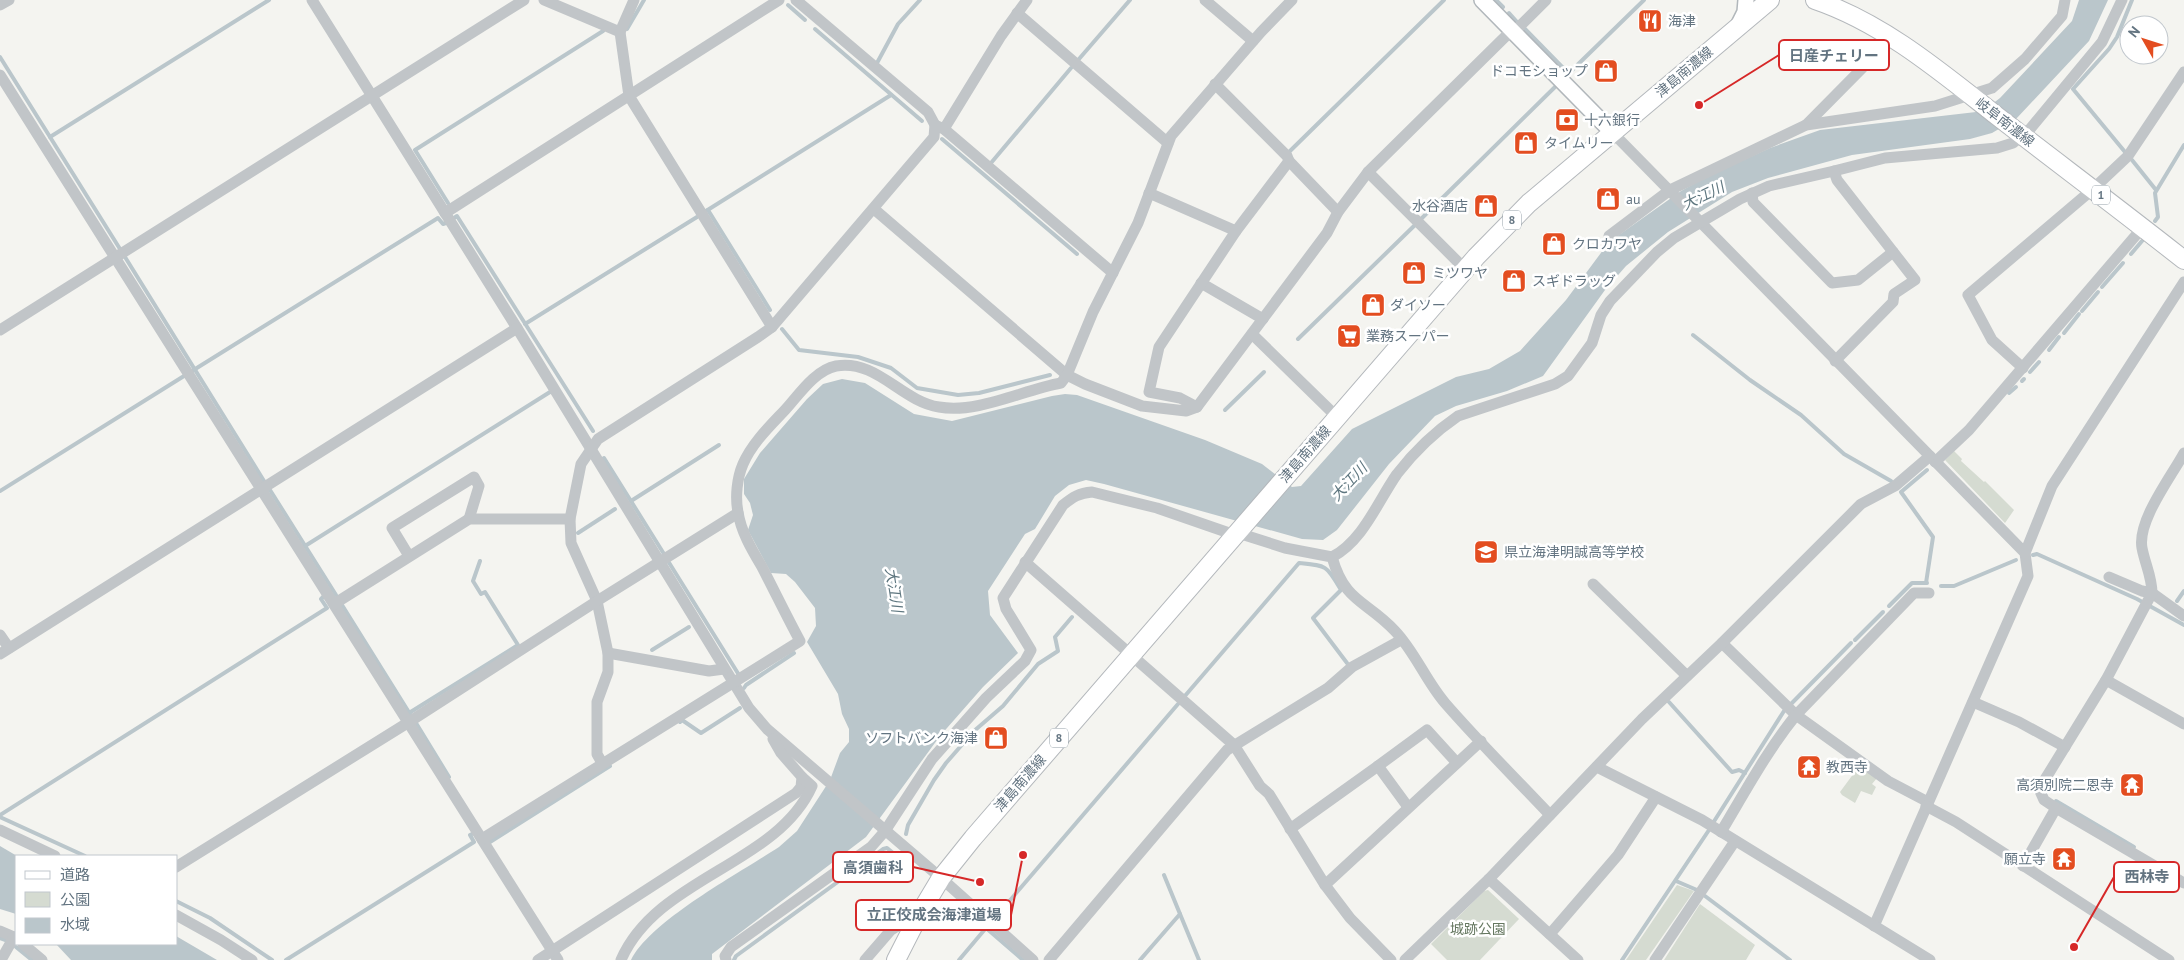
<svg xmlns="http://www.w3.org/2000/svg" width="2184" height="960" font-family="'PT Sans','Noto Sans JP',sans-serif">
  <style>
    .green { fill: #d5dbd1 }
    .water { fill: #bac6cb }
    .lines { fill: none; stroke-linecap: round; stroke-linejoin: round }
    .stream { stroke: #bac6cb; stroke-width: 4 }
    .secondary-casing { stroke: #b1b7bb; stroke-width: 18 }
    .primary-casing { stroke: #b4b8bc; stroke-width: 20 }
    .street { stroke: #c1c5c8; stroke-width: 11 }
    .secondary { stroke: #fff; stroke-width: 15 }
    .primary { stroke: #fff; stroke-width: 18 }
    .labels { text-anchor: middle; stroke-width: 5; stroke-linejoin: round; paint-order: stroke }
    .shield { fill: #fff; stroke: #929ea7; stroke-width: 1 }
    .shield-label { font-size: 12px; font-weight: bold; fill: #637481 }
    .poi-label { font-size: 14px; fill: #637481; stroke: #fff; text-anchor: start }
    .street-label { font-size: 14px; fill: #637481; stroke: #fff }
    .park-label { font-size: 14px; fill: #667861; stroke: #fff }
    .water-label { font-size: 15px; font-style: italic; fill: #5e767f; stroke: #fff }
    .leader { fill: none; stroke: #d62828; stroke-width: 2 }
    .callout-dot { fill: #d62828; stroke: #fff; stroke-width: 2 }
    .callout { fill: #fff; stroke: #d62828; stroke-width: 2 }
    .callout-label { font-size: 15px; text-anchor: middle; font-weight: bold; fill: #637481 }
  </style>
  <rect width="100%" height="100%" fill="#f4f4f0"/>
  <g class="green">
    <polygon points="1954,451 1962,459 1961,461 1984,482 1985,481 2014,510 2005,523 1945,460"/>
    <polygon points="1862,768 1877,778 1872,784 1876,787 1872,795 1861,791 1855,803 1842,795 1840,792 1857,769"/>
    <polygon points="1677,885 1694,891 1646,960 1626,960"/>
    <polygon points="1488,890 1519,919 1480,960 1447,960 1431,944 1484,891"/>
    <polygon points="1700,904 1755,945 1746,960 1664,960"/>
  </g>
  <g class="water">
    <path d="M 2079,0 L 2108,0 L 2089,41 L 2016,119 L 1992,133 L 1970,139 L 1852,155 L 1768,178 L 1732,192 L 1668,232 L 1626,266 L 1605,290 L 1543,376 L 1507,391 L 1456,406 L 1435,416 L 1389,464 L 1337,530 L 1323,540 L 1302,539 L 1104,484 L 1086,480 L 1069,485 L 1055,496 L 1035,529 L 1025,534 L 988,591 L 990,615 L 1018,653 L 983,687 L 940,736 L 866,837 L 712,954 L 712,960 L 631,960 C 650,921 741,872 779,847 L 797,831 L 830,780 L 840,753 L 849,742 L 849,729 L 842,714 L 838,694 L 807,642 L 816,626 L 815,608 L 795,582 L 786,574 L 771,573 L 748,530 L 753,515 L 750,503 L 744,494 L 744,479 L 760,453 L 807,399 L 823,384 L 842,379 L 865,383 L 914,414 L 952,421 L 1052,396 L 1065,394 L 1077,395 L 1205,440 L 1262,464 L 1292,487 L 1301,486 L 1352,429 L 1456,377 L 1489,369 L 1520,351 L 1566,300 L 1609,242 L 1681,191 L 1706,177 L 1770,148 L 1820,130 L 1976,112 L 1987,108 L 2000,98 L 2072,21 Z"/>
    <polygon points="0,846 17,856 16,914 0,909"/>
    <polygon points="176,936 217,960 71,960 56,944 176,944"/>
  </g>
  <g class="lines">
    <g class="stream">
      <polyline points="1496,0 1503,7"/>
      <polyline points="788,5 805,20"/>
      <polyline points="1509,13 1517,22"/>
      <polyline points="627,29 644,0"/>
      <polyline points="815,29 922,121"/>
      <polyline points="1525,29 1569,74"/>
      <polyline points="0,57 120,249"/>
      <polyline points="1079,59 1130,0"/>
      <polyline points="877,63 898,24 920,0"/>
      <polyline points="1567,75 1644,0"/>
      <polyline points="50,137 269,0"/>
      <polyline points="942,139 1077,254"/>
      <polyline points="1290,151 1444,0"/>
      <polyline points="2125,152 2073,89 2109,49 2117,37 2132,0"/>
      <polyline points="2132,160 2156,190"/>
      <polyline points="991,163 1071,68"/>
      <polyline points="448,203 415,150 603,31"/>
      <polyline points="708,210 770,310"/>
      <polyline points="706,211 891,95"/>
      <polyline points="454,218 457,216 593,431"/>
      <polyline points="1421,219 1556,86"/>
      <polyline points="2155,221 2158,217 2155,193 2184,145"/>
      <polyline points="2131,254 2142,241"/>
      <polyline points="125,257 264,481"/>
      <polyline points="2102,287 2123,263"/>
      <polyline points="2082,311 2098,292"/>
      <polyline points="525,324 697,217"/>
      <polyline points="782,329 799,350 858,357 891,368 917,388 958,395 979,393 1050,375"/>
      <polyline points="2064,333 2079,314"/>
      <polyline points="1693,335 1750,380 1801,415 1844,454 1891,481"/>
      <polyline points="1298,339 1415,225"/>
      <polyline points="2049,350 2059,337"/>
      <polyline points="192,371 438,218 443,224 446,223"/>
      <polyline points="2030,372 2039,362"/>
      <polyline points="2022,381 2024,379"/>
      <polyline points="2009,393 2016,387"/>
      <polyline points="1225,410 1264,372"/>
      <polyline points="604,458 664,554"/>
      <polyline points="270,490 336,595"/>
      <polyline points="0,491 184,376"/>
      <polyline points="631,501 719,445"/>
      <polyline points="578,533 615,509"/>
      <polyline points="305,546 550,392"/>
      <polyline points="2033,555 2037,554 2137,599 2184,625"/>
      <polyline points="668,561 739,675"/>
      <polyline points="1926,583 1933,537 1901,492 1927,470"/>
      <polyline points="1941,586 1954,586 2016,560"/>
      <polyline points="2177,601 2184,591"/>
      <polyline points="342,605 410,714"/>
      <polyline points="1889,606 1912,583 1927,583"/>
      <polyline points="1855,640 1883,612"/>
      <polyline points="652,650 689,627"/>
      <polyline points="744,688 746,685 794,653"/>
      <path d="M 1184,697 L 1299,563 C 1328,566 1326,565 1341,590 L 1313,618 L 1347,663"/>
      <polyline points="1669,702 1732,772 1739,770 1745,773"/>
      <polyline points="1790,705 1851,643"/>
      <polyline points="409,713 518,645 485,592 481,594 473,581 480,561"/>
      <polyline points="680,722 682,720 701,733 740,708"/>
      <polyline points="416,723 449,777"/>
      <polyline points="2056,801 2134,847"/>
      <polyline points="0,815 327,608 321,599 324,596"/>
      <polyline points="0,817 85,856"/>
      <polyline points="1713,823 1784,711"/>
      <polyline points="906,834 908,825 934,780 946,763 974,731 1003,706 1038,664 1058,651 1055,637 1072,617"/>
      <polyline points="490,842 610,766"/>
      <polyline points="1676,881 1697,890"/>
      <polyline points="1705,896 1790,960"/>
      <polyline points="176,901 210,918 272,960"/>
      <polyline points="1180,914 1199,960"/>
      <polyline points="994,919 1178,704"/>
      <polyline points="0,938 5,940"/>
      <polyline points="16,947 32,960"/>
      <polyline points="286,960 474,842 470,835 472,834"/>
      <polyline points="734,960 736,956 883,849 887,848 910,867"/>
      <polyline points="959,960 986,928 1023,960"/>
      <polyline points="1140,960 1180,914 1164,875"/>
      <polyline points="1622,960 1709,830"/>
    </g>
    <defs>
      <g id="secondary">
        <polyline points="1482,0 1612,132"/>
        <polyline points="1738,26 1745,12 1746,0"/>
      </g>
      <g id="primary">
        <path d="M 1815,0 C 1883,23 1941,72 1997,116 C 2059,164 2122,211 2184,260"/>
        <polyline points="896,960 920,913 941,878 973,838 1476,257 1529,203 1770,0"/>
      </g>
    </defs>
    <use href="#secondary" class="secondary-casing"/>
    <use href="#primary" class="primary-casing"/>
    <g class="street">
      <polyline points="312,0 517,328 749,708 767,729 941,878 1033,960"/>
      <polyline points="544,0 620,32"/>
      <polyline points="634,0 620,32 629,96 772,327"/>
      <polyline points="1205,0 1253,41"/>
      <polyline points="0,5 9,0"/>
      <polyline points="1017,13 1168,143"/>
      <polyline points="1514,32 1546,0"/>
      <polyline points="0,75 558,960"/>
      <polyline points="1215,84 1287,156 1289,161"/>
      <polyline points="935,125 944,129 1113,273"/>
      <polyline points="1806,125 1892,38"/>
      <polyline points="944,129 1001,36 1027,0"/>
      <polyline points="1612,132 2025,553 2028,576 1874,926"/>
      <polyline points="1834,171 1885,158 1997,148 2013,143 2030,129 2102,42 2122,0"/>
      <polyline points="1368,172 1465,269"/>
      <polyline points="1149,193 1236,231"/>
      <polyline points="1752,193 1753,202 1832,283 1858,280 1893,252"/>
      <polyline points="874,209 1067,375 1085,384 1142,406 1186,411 1197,407 1327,233 1338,212 1368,172 1512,30"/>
      <polyline points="445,213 779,0"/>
      <polyline points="1609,236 1670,190 1806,125 1935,106 1992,88 2025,59 2062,16 2065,0"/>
      <polyline points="1201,283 1263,319"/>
      <polyline points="0,330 524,0"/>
      <polyline points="1252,334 1337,417"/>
      <polyline points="2023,368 1992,340 1968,295 2093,189 2128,156 2184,72"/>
      <polyline points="1197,407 1180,398 1149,392 1159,347 1236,231 1289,161 1338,212"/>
      <polyline points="1935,462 1969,430 2143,227"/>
      <path d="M 1238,533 L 1285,548 L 1332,557 C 1345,603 1366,600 1395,631 C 1415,652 1426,681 1445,703 C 1478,741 1515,778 1550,815"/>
      <polyline points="2025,553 2052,486 2184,282"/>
      <polyline points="409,556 392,528 474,477 479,486 469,519"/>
      <path d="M 1332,557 C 1363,541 1378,501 1397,474 C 1414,452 1436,431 1458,416 L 1555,384 L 1568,376 L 1592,343 L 1601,315 L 1610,301 L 1657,252 L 1674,238 L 1740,199 L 1769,186 L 1834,171 L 1837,180 L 1915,280 L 1894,294 L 1893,302 L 1835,361"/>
      <polyline points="1025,562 1234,745 1260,786 1269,794 1325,885 1350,918 1391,960"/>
      <polyline points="2109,577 2142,591 2152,593 2184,616"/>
      <polyline points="1593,584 1687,676"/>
      <polyline points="334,604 469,519 570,519"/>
      <polyline points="0,635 9,648"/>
      <polyline points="1722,643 1796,715 1888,781 1928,802"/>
      <polyline points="608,653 709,671 724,669"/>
      <polyline points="0,654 517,328"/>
      <polyline points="2106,680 2184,724"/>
      <polyline points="1973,702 2019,722 2065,747"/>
      <polyline points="602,763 597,754 597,702 608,672 608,653 597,601 571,543 570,519 581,464 598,439 758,337 772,327 934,137 935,125 928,112 796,0"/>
      <polyline points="1378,766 1427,730 1457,763"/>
      <polyline points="1597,767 1702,820 1930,960"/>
      <polyline points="1926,806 1956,822 2169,960"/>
      <polyline points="2056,808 2184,883"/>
      <polyline points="1290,829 1378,766 1408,807"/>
      <polyline points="0,830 55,856"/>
      <path d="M 1721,832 C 1745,792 1767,751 1796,715 L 1914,593 L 1929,593"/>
      <path d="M 482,839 L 800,641 C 787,617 775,592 762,567 C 752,550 741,532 738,512 C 735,497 737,478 743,464 C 752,443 770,426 785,410 C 798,396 815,370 836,366 C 877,359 901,401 939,407 C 977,414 1023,390 1061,383 L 1067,375 L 1093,312 L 1138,223 L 1171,136 L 1261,32 L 1292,0"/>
      <path d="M 2023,866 L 2056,808 L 2044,800 L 2040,791 L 2044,781 L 2106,680 L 2152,593 C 2152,577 2145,564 2142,548 C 2137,521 2171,477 2184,453"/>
      <polyline points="176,867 409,722 597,601 738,513"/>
      <polyline points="1489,879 1578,960"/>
      <polyline points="1325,885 1481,741"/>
      <polyline points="176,915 221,940 252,960"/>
      <polyline points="0,931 14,937"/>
      <polyline points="1550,934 1618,855 1656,797"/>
      <polyline points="23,944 42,960"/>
      <polyline points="1,960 14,937 16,939"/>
      <polyline points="538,960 796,793 801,787 802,777 781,753 773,739"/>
      <path d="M 621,960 C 657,877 777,865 812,786 L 802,777"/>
      <path d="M 726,960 L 725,956 L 731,947 L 871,847 L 885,831 L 932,759 L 986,698 L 1025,661 L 1031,650 L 1006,609 L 1003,598 L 1063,505 C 1073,497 1079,493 1092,492 L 1157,508 L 1235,535"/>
      <polyline points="865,960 891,930 899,925 913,927"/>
      <polyline points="1049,960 1227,750 1328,688 1352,667 1401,640"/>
      <polyline points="1405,960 1489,879 1642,719 1722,643 1861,504 1895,486 1930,456"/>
      <polyline points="1655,960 1735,841"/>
    </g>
    <use href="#secondary" class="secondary"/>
    <use href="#primary" class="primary"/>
  </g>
  <defs>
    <symbol id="restaurant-square" viewBox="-11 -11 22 22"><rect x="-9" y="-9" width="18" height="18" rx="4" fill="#e34d20" stroke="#fff"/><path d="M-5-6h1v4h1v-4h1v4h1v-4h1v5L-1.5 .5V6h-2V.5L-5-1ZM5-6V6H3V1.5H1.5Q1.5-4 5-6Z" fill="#fff"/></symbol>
    <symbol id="shop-square" viewBox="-11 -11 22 22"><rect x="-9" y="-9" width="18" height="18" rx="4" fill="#e34d20" stroke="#fff"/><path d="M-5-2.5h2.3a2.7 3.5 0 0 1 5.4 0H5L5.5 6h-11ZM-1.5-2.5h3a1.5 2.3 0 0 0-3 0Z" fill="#fff"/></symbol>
    <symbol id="bank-square" viewBox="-11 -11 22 22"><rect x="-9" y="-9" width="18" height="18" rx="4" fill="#e34d20" stroke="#fff"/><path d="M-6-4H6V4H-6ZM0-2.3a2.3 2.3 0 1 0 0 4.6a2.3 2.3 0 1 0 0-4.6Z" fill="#fff"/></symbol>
    <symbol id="supermarket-square" viewBox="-11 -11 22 22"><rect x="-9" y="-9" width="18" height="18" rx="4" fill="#e34d20" stroke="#fff"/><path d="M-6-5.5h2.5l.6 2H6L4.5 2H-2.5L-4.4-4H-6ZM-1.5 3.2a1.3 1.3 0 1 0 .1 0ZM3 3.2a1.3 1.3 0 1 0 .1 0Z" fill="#fff"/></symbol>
    <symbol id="school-square" viewBox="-11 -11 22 22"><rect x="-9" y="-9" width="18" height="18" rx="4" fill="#e34d20" stroke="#fff"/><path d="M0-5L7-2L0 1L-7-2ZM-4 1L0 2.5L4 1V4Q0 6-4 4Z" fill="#fff"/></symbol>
    <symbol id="temple-square" viewBox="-11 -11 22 22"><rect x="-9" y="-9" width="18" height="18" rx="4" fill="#e34d20" stroke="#fff"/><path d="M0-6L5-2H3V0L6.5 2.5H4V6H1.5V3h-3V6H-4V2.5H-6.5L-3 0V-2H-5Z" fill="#fff"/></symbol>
  </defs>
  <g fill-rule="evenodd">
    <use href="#restaurant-square" x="1636" y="7" width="28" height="28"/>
    <use href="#shop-square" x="1592" y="57" width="28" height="28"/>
    <use href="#bank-square" x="1553" y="106" width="28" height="28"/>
    <use href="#shop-square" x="1512" y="129" width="28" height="28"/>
    <use href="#shop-square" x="1594" y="185" width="28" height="28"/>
    <use href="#shop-square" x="1472" y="192" width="28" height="28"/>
    <use href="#shop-square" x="1540" y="230" width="28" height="28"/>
    <use href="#shop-square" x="1400" y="259" width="28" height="28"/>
    <use href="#shop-square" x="1500" y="267" width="28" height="28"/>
    <use href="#shop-square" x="1359" y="291" width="28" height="28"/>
    <use href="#supermarket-square" x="1335" y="322" width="28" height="28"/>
    <use href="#school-square" x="1472" y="538" width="28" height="28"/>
    <use href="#shop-square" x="982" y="724" width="28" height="28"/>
    <use href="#temple-square" x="1795" y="753" width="28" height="28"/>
    <use href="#temple-square" x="2118" y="771" width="28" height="28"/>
    <use href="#temple-square" x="2050" y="845" width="28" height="28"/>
  </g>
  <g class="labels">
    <g class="shield">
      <rect x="2092" y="185.5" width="18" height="19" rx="4"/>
      <rect x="1503" y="210.5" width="18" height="19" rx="4"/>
      <rect x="1050" y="728.5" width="18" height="19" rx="4"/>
    </g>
    <g class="shield-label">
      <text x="2101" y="199">1</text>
      <text x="1512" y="224">8</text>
      <text x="1059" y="742">8</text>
    </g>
    <g class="poi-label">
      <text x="1668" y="26">海津</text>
      <text x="1588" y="76" text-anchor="end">ドコモショップ</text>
      <text x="1584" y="125">十六銀行</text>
      <text x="1544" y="148">タイムリー</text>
      <text x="1626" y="204">au</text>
      <text x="1468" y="211" text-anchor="end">水谷酒店</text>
      <text x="1572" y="249">クロカワヤ</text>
      <text x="1432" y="278">ミツワヤ</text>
      <text x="1532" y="286">スギドラッグ</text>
      <text x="1390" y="310">ダイソー</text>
      <text x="1366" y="341">業務スーパー</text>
      <text x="1504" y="557">県立海津明誠高等学校</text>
      <text x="978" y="743" text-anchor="end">ソフトバンク海津</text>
      <text x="1826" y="772">教西寺</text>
      <text x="2114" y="790" text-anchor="end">高須別院二恩寺</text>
      <text x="2046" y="864" text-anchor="end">願立寺</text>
    </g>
    <g class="street-label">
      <text transform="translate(1684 72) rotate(-40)" y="5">津島南濃線</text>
      <text transform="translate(2005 122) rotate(38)" y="5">岐阜南濃線</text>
      <text transform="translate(1305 454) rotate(-49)" y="5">津島南濃線</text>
      <text transform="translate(1020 783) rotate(-49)" y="5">津島南濃線</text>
    </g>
    <g class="park-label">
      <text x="1478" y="934">城跡公園</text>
    </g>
    <g class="water-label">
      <text transform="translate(1703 196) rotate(-26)" y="5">大江川</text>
      <text transform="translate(1349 482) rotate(-47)" y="5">大江川</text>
      <text transform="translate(894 590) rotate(81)" y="5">大江川</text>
    </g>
  </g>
  <path class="leader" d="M1699 105L1779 55M980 882L913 867M2074 947L2114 877M1023 855L1011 915"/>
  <g class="callout-dot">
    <circle cx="1699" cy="105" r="5"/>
    <circle cx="980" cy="882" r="5"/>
    <circle cx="2074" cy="947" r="5"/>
    <circle cx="1023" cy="855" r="5"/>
  </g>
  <g class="callout">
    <rect x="1779" y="40" width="110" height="30" rx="5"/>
    <rect x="833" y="852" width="80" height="30" rx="5"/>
    <rect x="2114" y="862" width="65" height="30" rx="5"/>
    <rect x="856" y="900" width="155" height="30" rx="5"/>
  </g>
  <g class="callout-label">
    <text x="1834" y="61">日産チェリー</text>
    <text x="873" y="873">高須歯科</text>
    <text x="2147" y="882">西林寺</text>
    <text x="934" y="920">立正佼成会海津道場</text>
  </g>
  <rect x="15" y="855" width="162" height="90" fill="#ffffff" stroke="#c1c7cd"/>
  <rect x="25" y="871" width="25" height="8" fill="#ffffff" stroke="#c1c7cd"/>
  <text x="60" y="880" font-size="15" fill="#637481">道路</text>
  <rect x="25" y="892" width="25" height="15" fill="#d5dbd1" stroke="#c1c7cd"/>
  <text x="60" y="905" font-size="15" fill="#637481">公園</text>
  <rect x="25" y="918" width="25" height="15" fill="#bac6cb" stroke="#c1c7cd"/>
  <text x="60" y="930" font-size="15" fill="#637481">水域</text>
  <g transform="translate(2144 40) rotate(309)"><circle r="24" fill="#ffffff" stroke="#c1c7cd"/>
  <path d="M0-4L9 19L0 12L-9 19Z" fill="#e34d20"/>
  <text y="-8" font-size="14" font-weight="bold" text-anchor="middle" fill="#637481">N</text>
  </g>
</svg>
